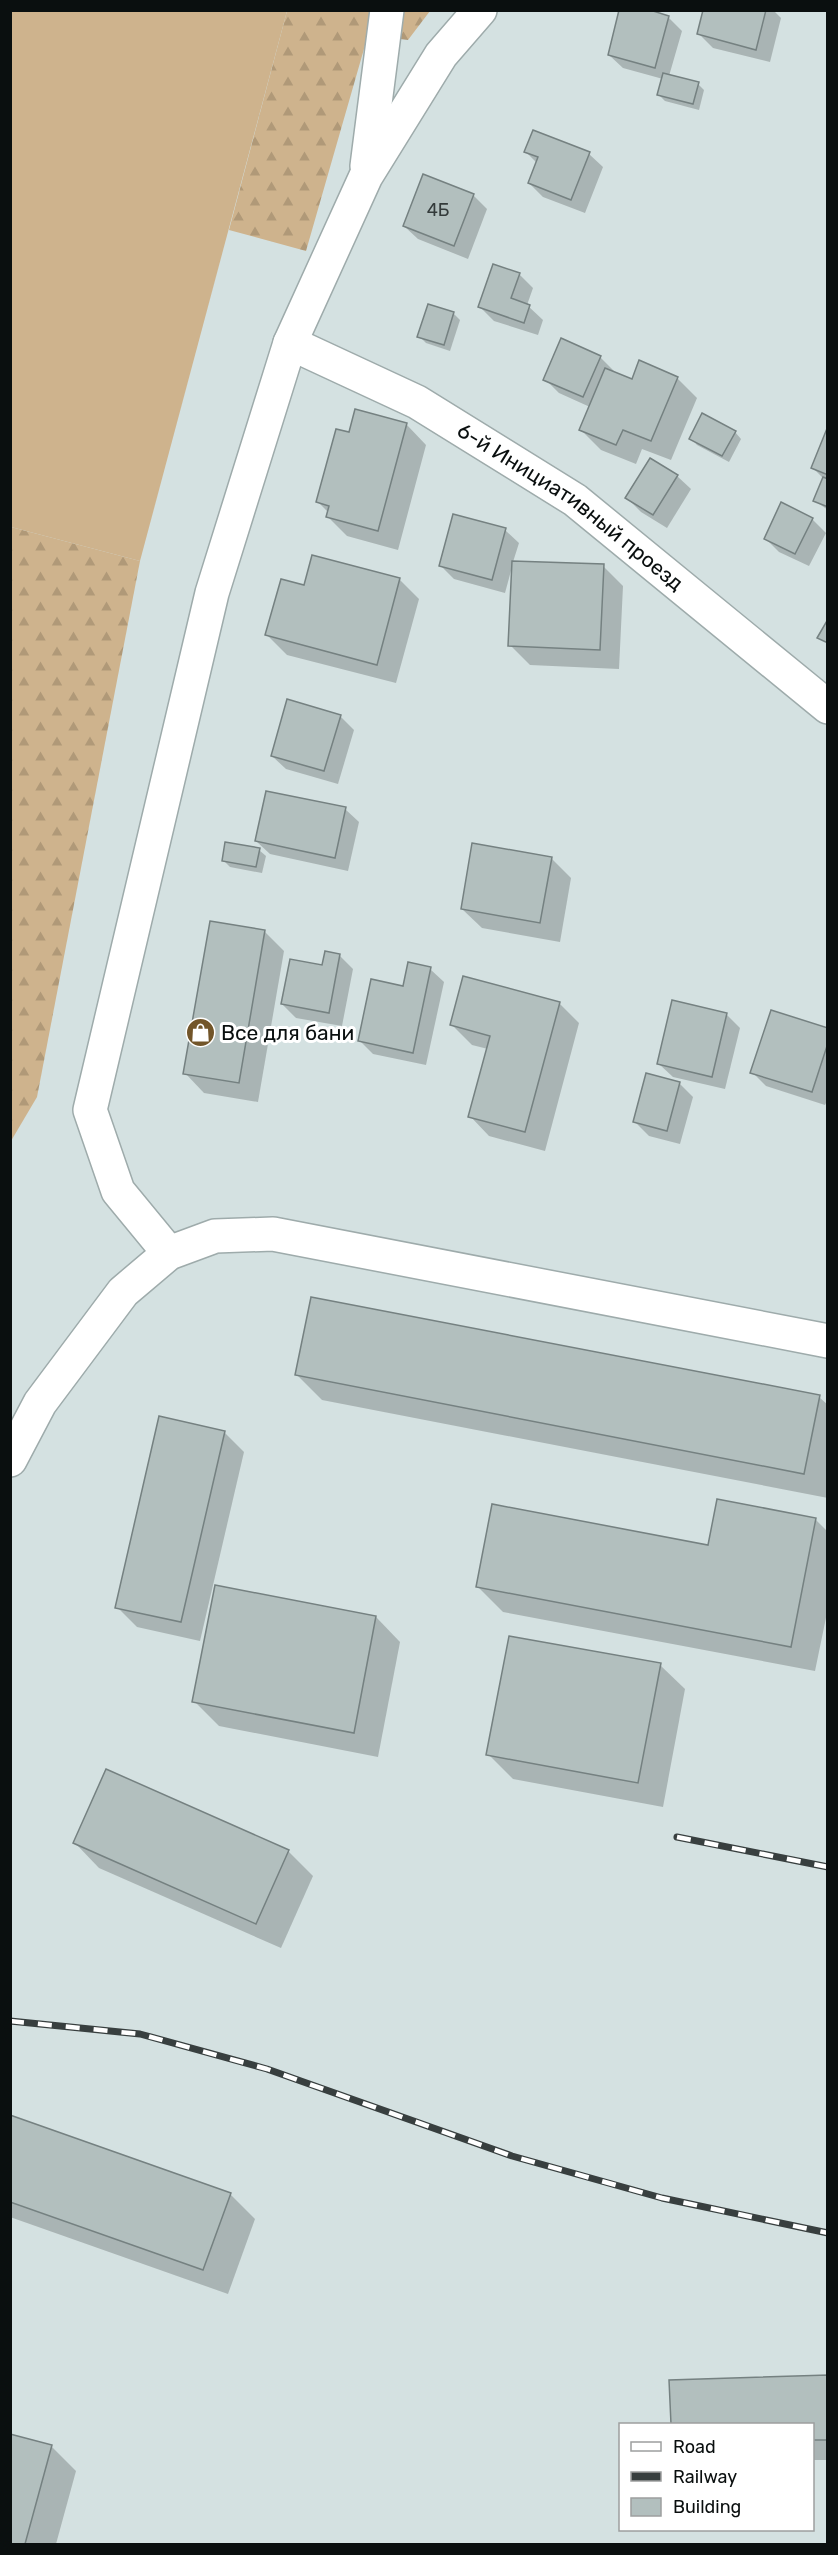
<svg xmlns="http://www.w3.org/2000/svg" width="838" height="2555" font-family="Rubik,sans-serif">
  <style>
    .forest { fill: url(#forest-firs) }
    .pitch { fill: #ceb38d }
    .shadow { fill: #0003 }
    .building { fill: #b2bfbe; stroke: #758181; stroke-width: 1.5 }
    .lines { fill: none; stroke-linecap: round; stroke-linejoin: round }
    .street-casing { stroke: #9eabab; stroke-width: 36 }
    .secondary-casing { stroke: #9eabab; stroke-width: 36 }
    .street { stroke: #fff; stroke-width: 33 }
    .secondary { stroke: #fff; stroke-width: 33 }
    .rail-casing { stroke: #383f3f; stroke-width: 7 }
    .rail { stroke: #fff; stroke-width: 4.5; stroke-dasharray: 14; stroke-linecap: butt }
    .labels { text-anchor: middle; stroke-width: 6; stroke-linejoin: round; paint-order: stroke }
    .number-label { font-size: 18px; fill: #343b3b }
    .street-label { font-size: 21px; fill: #0a0f0f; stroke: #fff }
    .poi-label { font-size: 21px; fill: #0a0f0f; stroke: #fff; text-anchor: start }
  </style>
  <defs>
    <pattern id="forest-firs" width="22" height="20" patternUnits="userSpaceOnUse" patternTransform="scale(1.5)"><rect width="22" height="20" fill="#ceb38d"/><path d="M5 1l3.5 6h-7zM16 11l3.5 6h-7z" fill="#b09978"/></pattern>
  </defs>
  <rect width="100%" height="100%" fill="#d4e1e1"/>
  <g class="forest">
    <polygon points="287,11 430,11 408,40 368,35 306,251 229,230"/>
    <polygon points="11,527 140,561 37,1097 11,1141"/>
  </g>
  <polygon class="pitch" points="10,11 287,11 140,561 11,527"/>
  <g class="shadow">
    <polygon points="705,10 773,10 781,18 770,62 713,48 699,34"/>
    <polygon points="668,17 682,31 669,76 698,84 704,90 699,110 665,101 658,94 663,79 623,68 609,55"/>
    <polygon points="526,152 589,154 603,167 585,213 543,197 529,183 537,163"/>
    <polygon points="473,195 487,209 468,259 418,239 404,226"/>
    <polygon points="519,274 533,288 527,305 543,320 538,335 494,321 480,307"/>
    <polygon points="453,313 460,320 450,351 426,343 419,336"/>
    <polygon points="600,357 614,371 613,373 633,381 677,378 697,398 671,460 642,449 636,464 601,450 581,430 590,407 559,393 545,379"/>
    <polygon points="407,425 426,445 398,550 347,536 328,517 329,513 318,502 350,434"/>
    <polygon points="828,430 828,510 815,501 824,479 812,467"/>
    <polygon points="735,432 741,439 729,462 697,445 691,438"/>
    <polygon points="677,476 691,489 667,528 641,512 627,498"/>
    <polygon points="812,519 826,533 809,566 779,552 765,538"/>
    <polygon points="505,530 519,543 513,562 603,566 623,586 619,669 530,665 510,645 512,567 505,593 454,579 440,565"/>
    <polygon points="399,579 419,599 396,683 287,655 267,635 305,587"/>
    <polygon points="340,716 354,730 338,784 286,769 272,756"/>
    <polygon points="345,809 359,822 348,871 270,854 256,841"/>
    <polygon points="259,850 266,856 262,873 230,867 223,860"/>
    <polygon points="551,858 571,878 560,942 482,928 462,909"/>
    <polygon points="264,931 284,951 258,1102 204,1093 185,1073"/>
    <polygon points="326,953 340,956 353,969 342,1026 296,1018 282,1004 323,967"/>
    <polygon points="430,969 444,982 426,1065 373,1054 359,1040"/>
    <polygon points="559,1003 579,1023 545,1151 489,1136 470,1116 488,1049 472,1045 452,1025"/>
    <polygon points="726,1014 740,1028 725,1089 673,1077 659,1064"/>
    <polygon points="828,1029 828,1099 825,1105 766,1086 752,1072"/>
    <polygon points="679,1083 693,1097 680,1144 649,1136 635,1122"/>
    <polygon points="297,1375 819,1397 828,1405 828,1498 322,1400"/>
    <polygon points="224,1432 244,1452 200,1641 137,1627 117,1607"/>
    <polygon points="815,1519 828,1532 828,1608 815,1671 503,1612 478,1587 710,1547"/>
    <polygon points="376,1617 400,1642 378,1757 219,1726 194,1701"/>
    <polygon points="660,1665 685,1689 663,1807 513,1779 488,1754"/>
    <polygon points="75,1843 288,1851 313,1876 281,1948 99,1868"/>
    <polygon points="10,2116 230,2194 255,2219 228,2294 10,2217"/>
    <polygon points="828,2376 828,2460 812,2460 812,2424 673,2424 671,2382"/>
    <polygon points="10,2436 51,2446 76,2471 56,2544 10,2544"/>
  </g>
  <g class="building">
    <polygon points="619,10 650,10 669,16 655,68 608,55"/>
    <polygon points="703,10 766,10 756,50 697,34"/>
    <polygon points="663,73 699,82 693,104 657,95"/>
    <polygon points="533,130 590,152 571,200 528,183 538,157 524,152"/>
    <polygon points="423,174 474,194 454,246 403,226"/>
    <polygon points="493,264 520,273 511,298 530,305 524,323 478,307"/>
    <polygon points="428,304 454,312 444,345 417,337"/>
    <polygon points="561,338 601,356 583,397 543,380"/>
    <polygon points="639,360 678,377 651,441 623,430 616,445 579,430 605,368 632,379"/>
    <polygon points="355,409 407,423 378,531 326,517 329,506 316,502 336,429 349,432"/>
    <polygon points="702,413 736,431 722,456 689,439"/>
    <polygon points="828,426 828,475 811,468"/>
    <polygon points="650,458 678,475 653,515 625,498"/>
    <polygon points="823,477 828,479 828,507 813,501"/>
    <polygon points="781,502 813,518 795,554 764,539"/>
    <polygon points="453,514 506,528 492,580 439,566"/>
    <polygon points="312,555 400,578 377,665 265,635 281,579 304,585"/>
    <polygon points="512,561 604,564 600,650 508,646"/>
    <polygon points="828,619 828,643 817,638"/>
    <polygon points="287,699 341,715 324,771 271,756"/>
    <polygon points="266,791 346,807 335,858 255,841"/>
    <polygon points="225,842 260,848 256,867 222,861"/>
    <polygon points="472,843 552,857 540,923 461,909"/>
    <polygon points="210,921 265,930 239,1083 183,1074"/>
    <polygon points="325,951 340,954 329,1013 281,1004 290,959 322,965"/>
    <polygon points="408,962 431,967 413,1053 358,1041 371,979 403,986"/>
    <polygon points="463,976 560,1002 525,1132 468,1117 490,1036 450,1025"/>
    <polygon points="672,1000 727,1013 712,1077 657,1064"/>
    <polygon points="771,1010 828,1028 828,1043 812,1092 750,1073"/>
    <polygon points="646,1073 680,1082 667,1131 633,1122"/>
    <polygon points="311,1297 820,1395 804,1474 295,1375"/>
    <polygon points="159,1416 225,1431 181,1622 115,1608"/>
    <polygon points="717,1499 816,1518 791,1647 476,1587 492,1504 708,1545"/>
    <polygon points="215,1585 376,1616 354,1733 192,1702"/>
    <polygon points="509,1636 661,1663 638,1783 486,1755"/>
    <polygon points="106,1769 289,1850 256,1924 73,1843"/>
    <polygon points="10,2115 231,2193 203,2270 10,2202"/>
    <polygon points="828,2375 828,2440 812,2440 812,2424 671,2424 669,2380"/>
    <polygon points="10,2434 52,2445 25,2544 10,2544"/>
  </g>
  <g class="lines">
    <defs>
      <g id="street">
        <polyline points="367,166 387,10"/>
        <path id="s1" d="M 290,343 L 417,402 L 575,500 L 828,707"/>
        <polyline points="169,1253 118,1191 90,1110 212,593 290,343 366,176 441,55 480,10"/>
      </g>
      <polyline id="secondary" points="10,1460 40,1403 123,1292 169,1253 215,1236 273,1234 828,1341"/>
    </defs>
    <use href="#street" class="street-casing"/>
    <use href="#secondary" class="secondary-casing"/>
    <use href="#street" class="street"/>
    <use href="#secondary" class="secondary"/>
    <defs>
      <g id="rail">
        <polyline points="677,1837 828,1867"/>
        <polyline points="10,2021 140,2034 267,2069 512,2156 662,2198 828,2233"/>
      </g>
    </defs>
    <use href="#rail" class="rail-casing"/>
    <use href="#rail" class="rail"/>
  </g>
  <defs>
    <symbol id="shop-disc" viewBox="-11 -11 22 22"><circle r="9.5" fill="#725529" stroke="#fff"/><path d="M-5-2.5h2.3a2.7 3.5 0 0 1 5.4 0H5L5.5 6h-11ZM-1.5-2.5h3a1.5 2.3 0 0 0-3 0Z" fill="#fff"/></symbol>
  </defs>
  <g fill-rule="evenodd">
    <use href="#shop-disc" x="184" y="1016" width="33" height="33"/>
  </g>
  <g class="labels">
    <g class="number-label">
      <text x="438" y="216">4Б</text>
    </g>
    <g class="street-label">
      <text dy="7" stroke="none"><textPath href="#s1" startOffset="326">6-й Инициативный проезд</textPath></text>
    </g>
    <g class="poi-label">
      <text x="221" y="1040">Все для бани</text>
    </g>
  </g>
  <rect width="838" height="2555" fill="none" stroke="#0a0f0f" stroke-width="24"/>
  <rect x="619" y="2423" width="195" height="108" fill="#ffffff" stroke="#9d9f9f" stroke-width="1.5"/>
  <rect x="631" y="2442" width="30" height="9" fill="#ffffff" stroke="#9d9f9f" stroke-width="1.5"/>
  <text x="673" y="2453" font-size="18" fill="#0a0f0f">Road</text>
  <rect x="631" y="2472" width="30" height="9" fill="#383f3f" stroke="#9d9f9f" stroke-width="1.5"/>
  <text x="673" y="2483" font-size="18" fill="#0a0f0f">Railway</text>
  <rect x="631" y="2498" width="30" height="18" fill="#b2bfbe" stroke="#9d9f9f" stroke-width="1.5"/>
  <text x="673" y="2513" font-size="18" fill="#0a0f0f">Building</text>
</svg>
